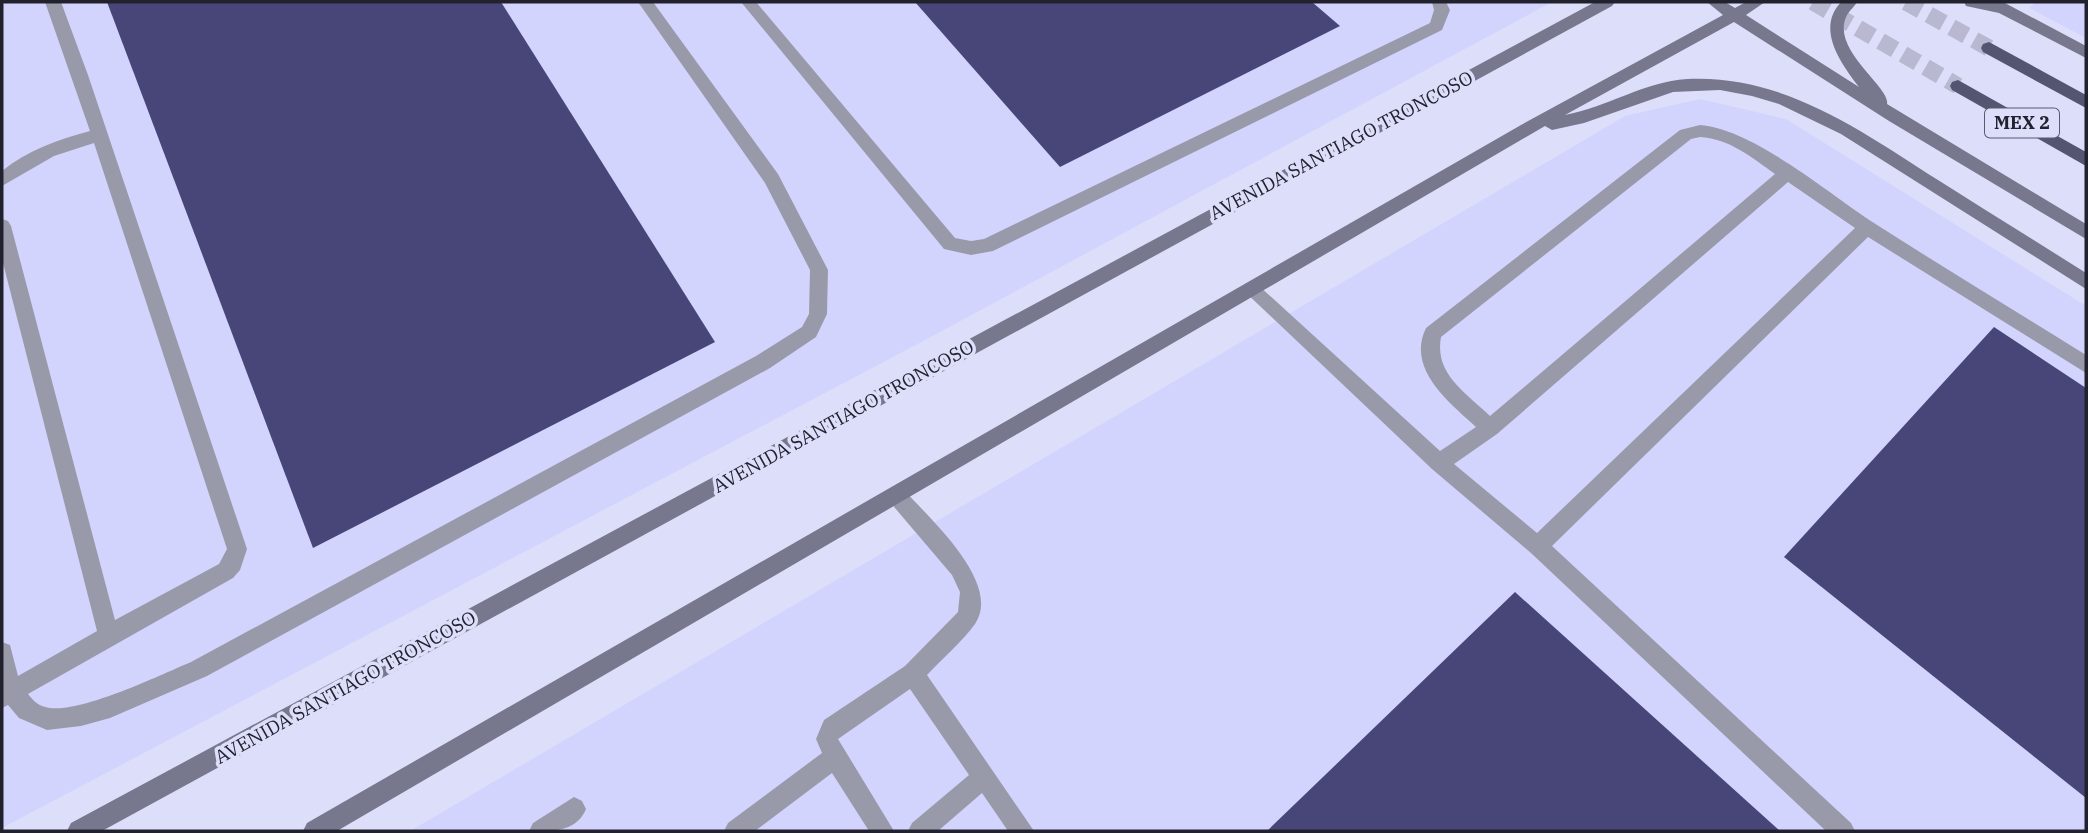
<svg xmlns="http://www.w3.org/2000/svg" width="2088" height="833" font-family="'IBM Plex Serif',serif">
  <style>
    .built { fill: #d3d4fe }
    .building { fill: #484679 }
    .lines { fill: none; stroke-linecap: round; stroke-linejoin: round }
    .trunk-tunnel { stroke: #b8b8d1; stroke-width: 17; stroke-dasharray: 17 9; stroke-linecap: butt }
    .service { fill: #999aa9; fill-rule: evenodd }
    .secondary { fill: #77788d; fill-rule: evenodd }
    .trunk { fill: #545570; fill-rule: evenodd }
    .labels { text-anchor: middle; stroke-width: 7; stroke-linejoin: round; paint-order: stroke }
    .shield { fill: #dddefa; stroke: #5a5a6c; stroke-width: 2 }
    .shield-label { font-size: 18px; font-weight: bold; fill: #22222f }
    .street-label { font-size: 19px; fill: #22222f; stroke: #dddefa }
  </style>
  <rect width="100%" height="100%" fill="#dddefa"/>
  <g class="built">
    <polygon points="2,2 1552,2 942,331 2,828"/>
    <polygon points="2036,2 2086,2 2086,38 2029,8"/>
    <polygon points="1700,99 1786,119 2086,306 2086,831 410,831 1625,116"/>
  </g>
  <g class="building">
    <polygon points="107,2 501,2 715,342 313,548"/>
    <polygon points="915,2 1312,2 1340,26 1060,167"/>
    <polygon points="1994,327 2086,388 2086,798 1784,557"/>
    <polygon points="1515,592 1780,831 1267,831"/>
  </g>
  <g class="lines">
    <g class="trunk-tunnel">
      <polyline points="1813,2 1958,86"/>
      <polyline points="1906,2 1989,48"/>
    </g>
    <g class="service">
      <path d="M 45,2 L 61,2 L 88,75 L 247,549 L 240,570 L 233,578 L 28,694 C 33,700 37,705 45,707 C 76,716 160,675 191,662 L 756,356 L 802,327 L 809,314 L 810,270 L 765,183 L 638,2 L 653,2 L 778,174 L 828,270 L 827,314 L 816,337 L 770,368 L 207,676 L 110,718 L 81,726 L 47,730 L 19,718 L 8,705 L 2,708 L 2,642 L 10,645 L 18,676 L 97,631 L 2,259 L 2,219 L 8,221 L 11,226 L 115,620 L 219,564 L 227,549 L 94,143 L 54,156 L 2,186 L 2,171 C 28,150 59,139 90,131 Z"/>
      <polygon points="741,2 756,2 955,238 971,241 984,239 1430,23 1434,10 1432,2 1446,2 1450,10 1442,30 993,251 971,255 944,249"/>
      <path d="M 1700,125 C 1753,129 1828,193 1874,223 C 1944,268 2016,311 2086,355 L 2086,373 L 1868,237 L 1552,546 L 1851,823 L 1855,831 L 1826,831 L 1531,553 L 1432,469 L 1242,289 L 1245,284 L 1251,282 L 1257,284 L 1440,451 L 1476,427 C 1449,402 1406,369 1426,328 L 1680,130 ZM 1700,137 C 1730,139 1751,157 1775,174 L 1490,416 C 1466,393 1434,374 1441,337 L 1691,139 ZM 1788,182 L 1855,228 L 1537,533 L 1454,464 L 1497,434 Z"/>
      <path d="M 896,486 L 903,489 C 928,517 1003,583 975,624 C 962,642 942,659 927,675 L 1034,831 L 1008,831 L 982,793 L 938,831 L 908,831 L 912,823 L 969,775 L 910,689 L 838,739 L 894,831 L 869,831 L 832,773 L 755,831 L 724,831 L 728,823 L 822,753 L 816,739 L 824,720 L 905,666 L 958,612 L 960,592 L 952,575 L 889,501 L 886,495 L 889,489 Z"/>
      <path d="M 574,797 L 582,801 L 586,809 C 576,833 551,831 529,831 L 533,823 Z"/>
    </g>
    <g class="secondary">
      <polygon points="1595,2 1615,2 1612,6 102,831 67,831 71,823"/>
      <path d="M 1707,2 L 1725,2 L 1735,8 L 1746,2 L 1765,2 L 1746,15 L 1859,87 C 1840,62 1816,29 1841,2 L 1857,2 C 1855,6 1850,10 1847,15 C 1829,49 1891,87 1887,104 L 2086,224 L 2086,239 L 1889,121 L 1734,22 L 1565,115 C 1607,107 1644,82 1687,79 C 1783,74 1861,131 1938,180 C 1987,211 2037,242 2086,273 L 2086,289 L 1841,134 L 1779,104 L 1752,96 L 1720,90 L 1673,92 L 1584,123 L 1552,130 L 1545,126 L 337,831 L 303,831 L 307,823 L 1521,125 L 1723,15 Z"/>
      <polygon points="1964,2 2003,2 2086,46 2086,58 1999,13 1966,6"/>
    </g>
    <g class="trunk">
      <polygon points="1989,42 2086,95 2086,108 1983,52 1981,48 1983,44"/>
      <polygon points="1958,80 2086,152 2086,166 1952,90 1950,86 1952,82"/>
    </g>
  </g>
  <g class="labels">
    <rect class="shield" x="1985" y="108.5" width="74" height="29" rx="5"/>
    <g class="shield-label">
      <text x="2022" y="129">MEX 2</text>
    </g>
    <g class="street-label">
      <text transform="translate(1341 145) rotate(-28)" y="7">AVENIDA SANTIAGO TRONCOSO</text>
      <text transform="translate(843 416) rotate(-29)" y="7">AVENIDA SANTIAGO TRONCOSO</text>
      <text transform="translate(345 687) rotate(-29)" y="7">AVENIDA SANTIAGO TRONCOSO</text>
    </g>
  </g>
  <rect width="2088" height="833" fill="none" stroke="#22222f" stroke-width="7"/>
</svg>
